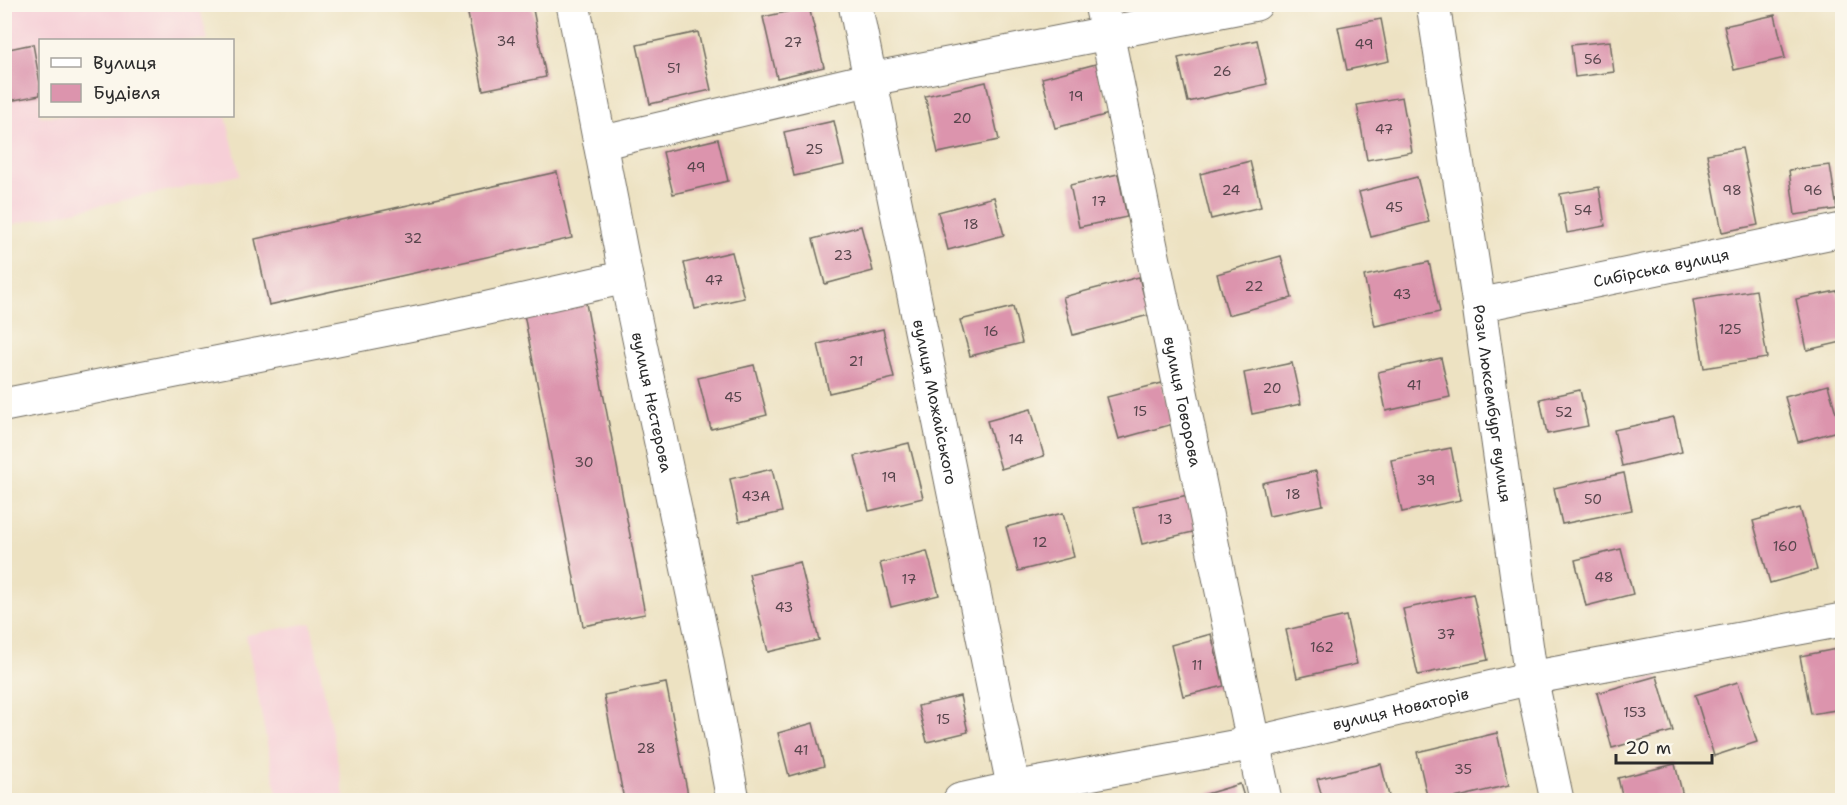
<svg xmlns="http://www.w3.org/2000/svg" width="1847" height="805" font-family="'Shantell Sans',sans-serif">
  <style>
    .built { fill: #f6cfd7 }
    .building { fill: #dc94ad }
    .lines { fill: none; stroke-linecap: round; stroke-linejoin: round }
    .minor-casing { stroke: #6f6b60; stroke-width: 35 }
    .minor { stroke: #fff; stroke-width: 33 }
    .labels { text-anchor: middle; stroke-width: 4.5; stroke-linejoin: round; paint-order: stroke }
    .number-label { font-size: 14px; fill: #57454c }
    .street-label { font-size: 16px; fill: #2b2b2b; stroke: #fbf7ec }
  </style>
  <rect width="100%" height="100%" fill="#fbf7ec"/>
  <filter id="ink" filterUnits="userSpaceOnUse"><feTurbulence type="fractalNoise" baseFrequency=".0167" numOctaves="2"/><feDisplacementMap in="SourceGraphic" scale="12" xChannelSelector="R" yChannelSelector="G"/><feConvolveMatrix kernelMatrix="1 2 1 2 8 2 1 2 1" color-interpolation-filters="sRGB"/></filter>
  <filter id="wash" filterUnits="userSpaceOnUse"><feTurbulence type="fractalNoise" baseFrequency=".008" numOctaves="4" result="noise"/><feDisplacementMap in="SourceGraphic" scale="24" xChannelSelector="R" yChannelSelector="G"/><feGaussianBlur stdDeviation="1.35" result="paint"/><feColorMatrix in="noise" values="0 0 0 0 0 0 0 0 0 0 0 0 0 0 0 0 0 1.4 0 .05"/><feComposite in="paint" operator="in"/></filter>
  <g filter="url(#wash)">
    <rect width="100%" height="100%" fill="#ede2c2"/>
    <g class="built">
      <polygon points="4,5 199,5 208,40 40,40 40,116 226,116 240,175 5,226"/>
      <polygon points="311,623 345,800 278,800 246,635"/>
    </g>
    <g id="blocks">
      <g class="building">
        <polygon points="466,4 532,4 546,77 483,90"/>
        <polygon points="809,7 824,67 777,78 763,17"/>
        <polygon points="1775,15 1785,58 1734,70 1724,26"/>
        <polygon points="1381,19 1389,61 1347,70 1338,27"/>
        <polygon points="698,32 711,90 650,104 637,45"/>
        <polygon points="1257,40 1267,84 1188,102 1178,58"/>
        <polygon points="1610,41 1614,72 1575,77 1571,45"/>
        <polygon points="33,44 40,83 40,95 4,102 4,50"/>
        <polygon points="1096,64 1109,114 1055,128 1042,78"/>
        <polygon points="986,82 999,140 938,153 925,96"/>
        <polygon points="1402,97 1412,152 1367,160 1357,105"/>
        <polygon points="834,121 844,165 794,176 784,132"/>
        <polygon points="718,139 728,181 673,194 663,152"/>
        <polygon points="1742,148 1758,225 1722,232 1707,154"/>
        <polygon points="1250,161 1261,207 1211,219 1200,174"/>
        <polygon points="1830,165 1837,209 1795,215 1789,170"/>
        <polygon points="557,172 572,238 269,305 255,239"/>
        <polygon points="1118,174 1127,217 1079,227 1070,185"/>
        <polygon points="1417,177 1429,222 1371,237 1359,192"/>
        <polygon points="1599,187 1605,226 1567,233 1560,194"/>
        <polygon points="994,197 1004,235 948,250 938,212"/>
        <polygon points="861,226 873,271 825,284 813,239"/>
        <polygon points="732,252 744,298 695,309 684,263"/>
        <polygon points="1281,256 1292,298 1228,315 1217,274"/>
        <polygon points="1429,262 1440,312 1375,326 1364,276"/>
        <polygon points="1139,277 1149,315 1073,335 1063,297"/>
        <polygon points="1756,290 1767,358 1704,368 1693,300"/>
        <polygon points="1837,291 1842,316 1842,342 1807,350 1796,299"/>
        <polygon points="585,298 645,614 583,626 523,309"/>
        <polygon points="1013,307 1022,343 970,356 960,320"/>
        <polygon points="883,329 894,378 829,393 818,344"/>
        <polygon points="1441,358 1450,397 1386,411 1378,372"/>
        <polygon points="1292,363 1301,404 1252,414 1244,373"/>
        <polygon points="754,365 767,415 711,429 698,378"/>
        <polygon points="1162,383 1173,424 1119,439 1107,397"/>
        <polygon points="1828,385 1841,430 1798,442 1785,397"/>
        <polygon points="1580,390 1588,426 1547,434 1540,399"/>
        <polygon points="1031,409 1044,456 1001,469 987,421"/>
        <polygon points="1674,417 1682,452 1622,466 1614,430"/>
        <polygon points="909,443 923,498 869,511 855,456"/>
        <polygon points="1451,448 1461,500 1402,512 1391,460"/>
        <polygon points="772,469 782,512 739,522 730,479"/>
        <polygon points="1316,471 1323,505 1269,516 1262,483"/>
        <polygon points="1624,473 1632,510 1562,524 1554,488"/>
        <polygon points="1188,495 1197,531 1142,544 1133,507"/>
        <polygon points="1800,508 1817,570 1770,583 1753,521"/>
        <polygon points="1063,513 1074,557 1018,571 1006,527"/>
        <polygon points="1621,549 1633,594 1586,606 1575,560"/>
        <polygon points="927,551 939,595 891,607 880,563"/>
        <polygon points="800,562 819,640 768,652 749,574"/>
        <polygon points="1473,594 1488,660 1418,675 1403,609"/>
        <polygon points="1346,616 1357,664 1297,678 1286,630"/>
        <polygon points="1211,634 1224,686 1183,696 1171,645"/>
        <polygon points="1842,648 1842,709 1811,714 1800,656"/>
        <polygon points="1657,676 1673,731 1612,748 1597,693"/>
        <polygon points="1738,682 1757,742 1714,756 1695,695"/>
        <polygon points="666,683 689,800 624,800 604,695"/>
        <polygon points="960,696 968,732 927,742 918,706"/>
        <polygon points="813,723 824,766 789,776 778,733"/>
        <polygon points="1497,733 1509,785 1446,800 1428,800 1417,752"/>
        <polygon points="1381,764 1390,800 1323,800 1317,779"/>
        <polygon points="1675,764 1684,800 1623,800 1618,778"/>
        <polygon points="1240,784 1245,800 1186,800"/>
      </g>
    </g>
  </g>
  <g filter="url(#ink)">
    <use href="#blocks" fill-opacity="0" stroke="#6f6b60" stroke-width="1.5"/>
    <g class="lines">
      <defs>
        <g id="minor">
          <path id="s1" d="M 573,4 L 626,277 L 705,651 L 733,800"/>
          <path id="s2" d="M 855,4 L 1016,800"/>
          <path id="s3" d="M 1101,4 L 1265,800"/>
          <path id="s4" d="M 1433,4 L 1479,305 L 1531,678 L 1557,800"/>
          <polyline points="600,143 871,79 1256,4"/>
          <path id="s5" d="M 1479,305 L 1842,230"/>
          <polyline points="4,405 448,317 626,277"/>
          <path id="s6" d="M 960,800 L 1014,788 L 1254,743 L 1531,678 L 1842,620"/>
        </g>
      </defs>
      <use href="#minor" class="minor-casing"/>
      <use href="#minor" class="minor"/>
    </g>
  </g>
  <g class="labels">
    <g class="number-label">
      <text x="506" y="46">34</text>
      <text x="793" y="47">27</text>
      <text x="1364" y="49">49</text>
      <text x="1593" y="64">56</text>
      <text x="674" y="73">51</text>
      <text x="1222" y="76">26</text>
      <text x="1076" y="101">19</text>
      <text x="962" y="123">20</text>
      <text x="1384" y="134">47</text>
      <text x="814" y="154">25</text>
      <text x="696" y="172">49</text>
      <text x="1231" y="195">24</text>
      <text x="1732" y="195">98</text>
      <text x="1813" y="195">96</text>
      <text x="1099" y="206">17</text>
      <text x="1394" y="212">45</text>
      <text x="1583" y="215">54</text>
      <text x="971" y="229">18</text>
      <text x="413" y="243">32</text>
      <text x="843" y="260">23</text>
      <text x="714" y="285">47</text>
      <text x="1254" y="291">22</text>
      <text x="1402" y="299">43</text>
      <text x="1730" y="334">125</text>
      <text x="991" y="336">16</text>
      <text x="856" y="366">21</text>
      <text x="1414" y="390">41</text>
      <text x="1272" y="393">20</text>
      <text x="733" y="402">45</text>
      <text x="1140" y="416">15</text>
      <text x="1564" y="417">52</text>
      <text x="1016" y="444">14</text>
      <text x="584" y="467">30</text>
      <text x="889" y="482">19</text>
      <text x="1426" y="485">39</text>
      <text x="1293" y="499">18</text>
      <text x="756" y="501">43А</text>
      <text x="1593" y="504">50</text>
      <text x="1165" y="524">13</text>
      <text x="1040" y="547">12</text>
      <text x="1785" y="551">160</text>
      <text x="1604" y="582">48</text>
      <text x="909" y="584">17</text>
      <text x="784" y="612">43</text>
      <text x="1446" y="639">37</text>
      <text x="1322" y="652">162</text>
      <text x="1197" y="670">11</text>
      <text x="1635" y="717">153</text>
      <text x="943" y="724">15</text>
      <text x="646" y="753">28</text>
      <text x="801" y="755">41</text>
      <text x="1463" y="774">35</text>
    </g>
    <g class="street-label">
      <text dy="6" stroke="none"><textPath href="#s5" startOffset="186">Сибірська вулиця</textPath></text>
      <text dy="6" stroke="none"><textPath href="#s2" startOffset="406">вулиця Можайського</textPath></text>
      <text dy="6" stroke="none"><textPath href="#s1" startOffset="406">вулиця Нестерова</textPath></text>
      <text dy="6" stroke="none"><textPath href="#s3" startOffset="406">вулиця Говорова</textPath></text>
      <text dy="6" stroke="none"><textPath href="#s4" startOffset="404">Рози Люксембург вулиця</textPath></text>
      <text dy="6" stroke="none"><textPath href="#s6" startOffset="450">вулиця Новаторів</textPath></text>
    </g>
  </g>
  <rect width="1847" height="805" fill="none" stroke="#fbf7ec" stroke-width="24"/>
  <rect x="39" y="39" width="195" height="78" fill="#fbf7ec" stroke="#a8a59f" stroke-width="1.5"/>
  <rect x="51" y="58" width="30" height="9" fill="#ffffff" stroke="#a8a59f" stroke-width="1.5"/>
  <text x="93" y="69" font-size="18" fill="#2b2b2b">Вулиця</text>
  <rect x="51" y="84" width="30" height="18" fill="#dc94ad" stroke="#a8a59f" stroke-width="1.5"/>
  <text x="93" y="99" font-size="18" fill="#2b2b2b">Будівля</text>
  <path d="M1616 754v9h96v-9" fill="none" stroke="#2b2b2b" stroke-width="3"/>
  <text x="1625" y="754" font-size="18" fill="#2b2b2b" stroke="#fbf7ec" stroke-width="4.5" paint-order="stroke">20 m</text>
</svg>
